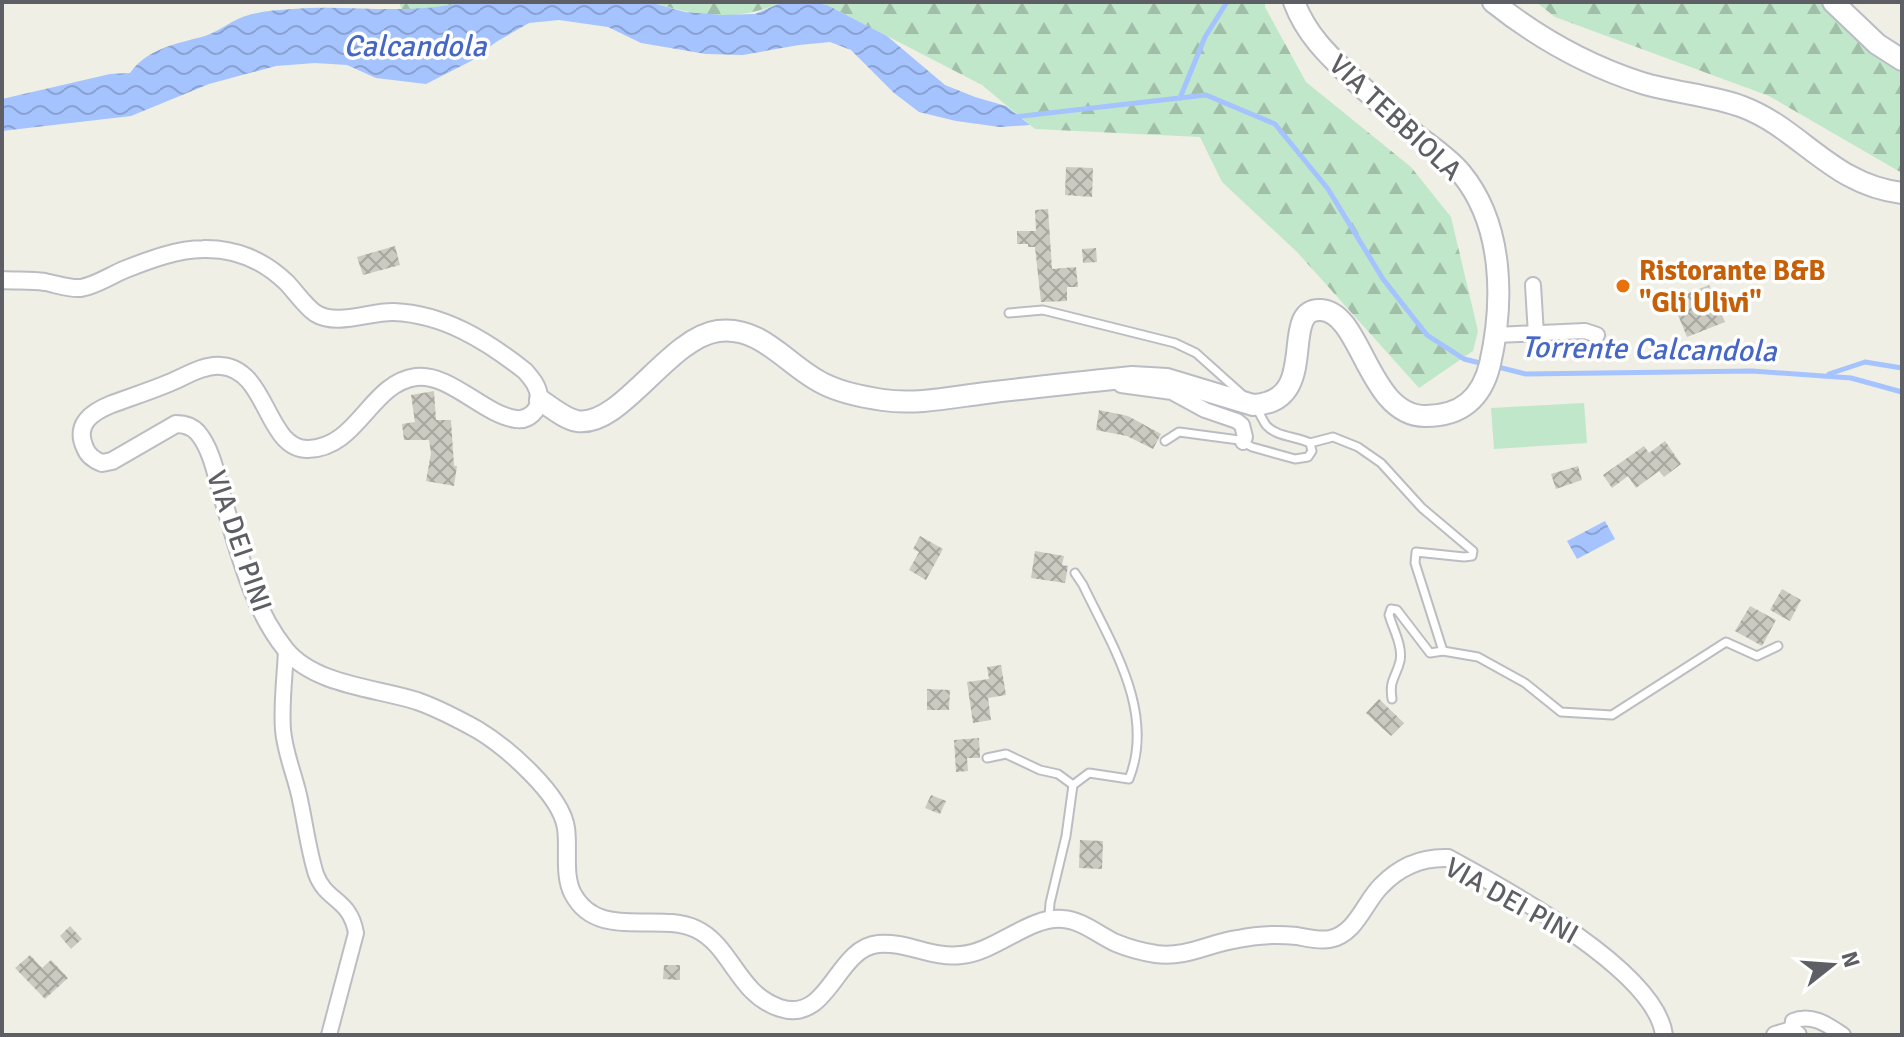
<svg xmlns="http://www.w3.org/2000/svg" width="1904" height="1037" font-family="Signika,sans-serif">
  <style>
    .forest { fill: url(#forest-firs) }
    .garden { fill: #c1e7ca }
    .water { fill: url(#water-waves) }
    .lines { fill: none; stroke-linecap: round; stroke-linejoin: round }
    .stream { stroke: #a5c3ff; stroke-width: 5 }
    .building { fill: url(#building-cross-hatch) }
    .service-casing { stroke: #bcbdc3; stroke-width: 11 }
    .minor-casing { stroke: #bcbdc3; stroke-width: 18 }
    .tertiary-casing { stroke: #bcbdc3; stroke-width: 20 }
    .secondary-casing { stroke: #babcc3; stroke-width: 24 }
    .service { stroke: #fff; stroke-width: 7 }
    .minor { stroke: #fff; stroke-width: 14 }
    .tertiary { stroke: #fff; stroke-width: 16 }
    .secondary { stroke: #fff; stroke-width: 20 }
    .food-dot { fill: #e8710a; stroke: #fff; stroke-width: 3 }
    .labels { text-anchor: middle; stroke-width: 7; stroke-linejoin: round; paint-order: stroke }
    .street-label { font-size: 28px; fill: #5d5f65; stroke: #fff }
    .food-label { font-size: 28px; font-weight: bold; fill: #c56008; stroke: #fff; text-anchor: start }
    .water-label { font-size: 30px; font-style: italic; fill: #4667c4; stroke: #fff }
  </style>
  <defs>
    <pattern id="forest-firs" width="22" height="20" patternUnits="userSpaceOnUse" patternTransform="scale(2)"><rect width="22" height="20" fill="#c1e7ca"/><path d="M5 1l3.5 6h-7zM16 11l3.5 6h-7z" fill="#a0bea8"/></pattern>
    <pattern id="water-waves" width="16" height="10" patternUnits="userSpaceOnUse" patternTransform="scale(2)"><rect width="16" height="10" fill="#a5c3ff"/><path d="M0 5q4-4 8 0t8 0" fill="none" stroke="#8aa2d2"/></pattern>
    <pattern id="building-cross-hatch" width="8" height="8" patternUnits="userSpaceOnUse" patternTransform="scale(2)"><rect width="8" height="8" fill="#cacac1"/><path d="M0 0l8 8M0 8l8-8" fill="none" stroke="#a7a7a0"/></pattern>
  </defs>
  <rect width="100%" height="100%" fill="#efefe5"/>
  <g class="forest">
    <polygon points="399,2 462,2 435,9 402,10"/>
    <path d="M 649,2 L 783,2 C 734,23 699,16 649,2 Z"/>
    <polygon points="810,2 1265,2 1265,7 1306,82 1411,167 1451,217 1478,331 1473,351 1419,388 1297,252 1222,182 1200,137 1035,129 982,85 827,5"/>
    <polygon points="1536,2 1818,2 1902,70 1902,173 1769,96 1555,17"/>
  </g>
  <polygon class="garden" points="1584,403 1587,443 1494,449 1491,408"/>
  <g class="water">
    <path d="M 463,2 L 649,2 L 685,12 L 723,15 L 755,14 L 783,2 L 810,2 L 827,5 L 887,36 L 945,85 L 975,97 L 1006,106 L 1030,125 L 1000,127 L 956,121 L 919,112 L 894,93 L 851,50 L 830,42 L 799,45 L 743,55 L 706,54 L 641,43 L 608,27 L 559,20 L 529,23 L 496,42 L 471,61 L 426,84 L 376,78 L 347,65 L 315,63 L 276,66 L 209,84 L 131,116 L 2,131 L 2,99 L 110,74 L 130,73 C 148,48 176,44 205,36 C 220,31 233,19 249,15 C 262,11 278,10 292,9 C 349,4 407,16 463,2 Z"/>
    <polygon points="1605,521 1615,539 1577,559 1567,541"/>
  </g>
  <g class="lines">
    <g class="stream">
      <polyline points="1180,98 1205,37 1227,2"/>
      <polyline points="1014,117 1206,95 1275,124 1328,189 1383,279 1427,335 1464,359 1484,364"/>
      <polyline points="1494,366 1526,374 1752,371 1851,378 1902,392"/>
      <polyline points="1829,374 1865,362 1902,368"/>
    </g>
  </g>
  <g class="building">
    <polygon points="1066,167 1093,168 1092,197 1065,195"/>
    <polygon points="1048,209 1052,269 1076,267 1078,287 1067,287 1067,301 1041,302 1035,247 1028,247 1028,244 1017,244 1017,231 1036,231 1035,210"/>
    <polygon points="395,246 400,265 363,275 357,257"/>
    <polygon points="1096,248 1097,262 1083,263 1082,249"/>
    <polygon points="1709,285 1725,322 1687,337 1670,295 1683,290 1686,294"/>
    <polygon points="434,391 436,420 451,420 454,466 457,466 454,486 426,481 431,453 429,440 404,440 402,424 415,422 411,395"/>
    <polygon points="1099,410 1128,416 1161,434 1153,449 1127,436 1096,430"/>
    <polygon points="1665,441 1681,464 1664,477 1659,471 1636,488 1628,476 1612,488 1603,475 1644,446 1649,453"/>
    <polygon points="1578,466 1582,480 1556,489 1551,474"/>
    <polygon points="920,536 943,549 926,580 909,570 919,552 913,549"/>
    <polygon points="1035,551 1064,556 1062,565 1068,566 1065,583 1031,578"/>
    <polygon points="1782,589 1801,600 1790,621 1770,610"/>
    <polygon points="1750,606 1776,620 1762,646 1735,631"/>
    <polygon points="1001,665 1006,695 988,698 991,720 973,723 967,682 989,679 987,667"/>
    <polygon points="927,689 950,690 949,710 927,710"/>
    <polygon points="1379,699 1404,723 1391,736 1366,713"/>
    <polygon points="979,738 980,758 967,758 968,771 956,772 954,740"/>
    <polygon points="931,795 946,801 940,814 925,808"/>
    <polygon points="1080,840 1103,841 1102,869 1079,868"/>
    <polygon points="70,926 82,939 71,949 60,936"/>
    <polygon points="30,955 42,968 51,960 68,978 45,999 15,968"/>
    <polygon points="664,965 680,965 680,980 663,979"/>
  </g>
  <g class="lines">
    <defs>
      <g id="service">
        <polyline points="1009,313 1043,310 1175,343 1196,353 1244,396"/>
        <path d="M 1165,441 L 1179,432 L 1239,440 L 1252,447 L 1295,459 L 1308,457 L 1312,451 L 1310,443 C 1296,436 1276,437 1266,425 C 1262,419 1260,413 1255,407"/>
        <path d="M 1310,443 L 1333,437 L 1358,447 L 1381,463 L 1422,508 L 1473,551 L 1472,556 L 1464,557 L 1416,552 L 1415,563 L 1443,651 L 1430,653 L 1397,610 L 1391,609 L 1389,615 C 1393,629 1403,646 1400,661 C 1396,678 1389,679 1392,699"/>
        <polyline points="1443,651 1478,657 1525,683 1561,712 1612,715 1726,642 1757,656 1778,646"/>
        <polyline points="987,758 1006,754 1040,770 1058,774 1073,785"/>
        <path d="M 1049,917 L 1050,903 L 1066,836 L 1073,785 L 1089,773 L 1129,779 C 1156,712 1111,644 1083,585 L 1075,573"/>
      </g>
      <g id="minor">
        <polyline points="1533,285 1536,335"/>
        <polyline points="1495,335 1585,331 1597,335"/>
        <polyline points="1121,385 1172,392 1205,410 1237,421 1242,425 1245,437 1243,442"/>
        <path d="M 286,650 C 285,676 281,703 283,730 C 285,753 294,773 299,795 C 305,821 308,849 316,874 C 326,902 350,898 356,933 L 329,1035"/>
        <path d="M 1792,1030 L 1793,1021 C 1812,1013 1828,1025 1843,1035"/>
      </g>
      <g id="tertiary">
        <path d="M 2,280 C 16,281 31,280 45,282 C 56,284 69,289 81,288 C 97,285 111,275 126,269 C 149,260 178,249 203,249 C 234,248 263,260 286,282 C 295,291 304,305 315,313 C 337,327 370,311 394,312 C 444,314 487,341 525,371 C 532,379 539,387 539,398 C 540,410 528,421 516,419 C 484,415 450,373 416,377 C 370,383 358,448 308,449 C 266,450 268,369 221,366 C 204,364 184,377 169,383 C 150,391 131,397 112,404 C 92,412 74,424 85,448 C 88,456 94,460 102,463 L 112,461 L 176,424 C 185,424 192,426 198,433 C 212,450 216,475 222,496 C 238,548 251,607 286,650 C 315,685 376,688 417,701 C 437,708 460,720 478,730 C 506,747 561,794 566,828 C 569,848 563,876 573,894 C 598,941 658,911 696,929 C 732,946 737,994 780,1008 C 829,1024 836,948 878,944 C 906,941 933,959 961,955 C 996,952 1029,916 1063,919 C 1081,920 1099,935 1116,943 C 1128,948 1143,952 1156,954 C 1187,958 1209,943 1238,939 C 1256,935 1278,934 1297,936 C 1308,938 1319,941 1330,939 C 1356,934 1364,903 1381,886 C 1399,867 1421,857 1448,858 C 1503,888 1656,970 1664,1035"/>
        <polyline points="1775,1035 1792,1030 1798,1035"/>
      </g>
      <g id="secondary">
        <path d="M 1493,2 C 1537,37 1589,66 1642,83 C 1675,93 1711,95 1743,107 C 1801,129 1832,185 1902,193"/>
        <polyline points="1833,2 1877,44 1902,60"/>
        <path d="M 540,400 C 551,407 565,419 577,421 C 621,428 668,338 718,331 C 762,325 788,367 824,384 C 842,393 863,397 883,400 C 916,405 953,397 986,393 C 1035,387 1083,382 1132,377 L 1167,379 L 1253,405 C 1323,402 1277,308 1321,310 C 1362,312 1368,417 1426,416 C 1461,416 1482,398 1490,364 C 1504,302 1504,225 1461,173 C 1449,158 1430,146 1415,134 C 1393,116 1373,97 1352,78 C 1327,54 1306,34 1294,2"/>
      </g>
    </defs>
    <use href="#service" class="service-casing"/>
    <use href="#minor" class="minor-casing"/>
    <use href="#tertiary" class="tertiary-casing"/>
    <use href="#secondary" class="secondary-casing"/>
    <use href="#service" class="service"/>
    <use href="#minor" class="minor"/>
    <use href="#tertiary" class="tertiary"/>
    <use href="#secondary" class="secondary"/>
  </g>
  <circle class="food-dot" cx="1623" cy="286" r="8"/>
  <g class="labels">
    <g class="street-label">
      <text transform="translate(1396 117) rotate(43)" y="10">VIA TEBBIOLA</text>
      <text transform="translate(240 541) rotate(71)" y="10">VIA DEI PINI</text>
      <text transform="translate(1512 900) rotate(29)" y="10">VIA DEI PINI</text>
    </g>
    <g class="food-label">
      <text x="1639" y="280">Ristorante B&amp;B<tspan x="1639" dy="32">"Gli Ulivi"</tspan></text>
    </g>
    <g class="water-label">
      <text x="415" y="56">Calcandola</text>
      <text transform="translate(1649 349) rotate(1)" y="10">Torrente Calcandola</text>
    </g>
  </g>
  <rect width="1904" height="1037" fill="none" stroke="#5d5f65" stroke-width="8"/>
  <g transform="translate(1832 965) rotate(73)" stroke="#ffffff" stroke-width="6" paint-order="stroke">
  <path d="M0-6L14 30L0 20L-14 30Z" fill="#5d5f65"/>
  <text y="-12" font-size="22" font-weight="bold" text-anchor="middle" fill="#5d5f65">N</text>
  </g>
</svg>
